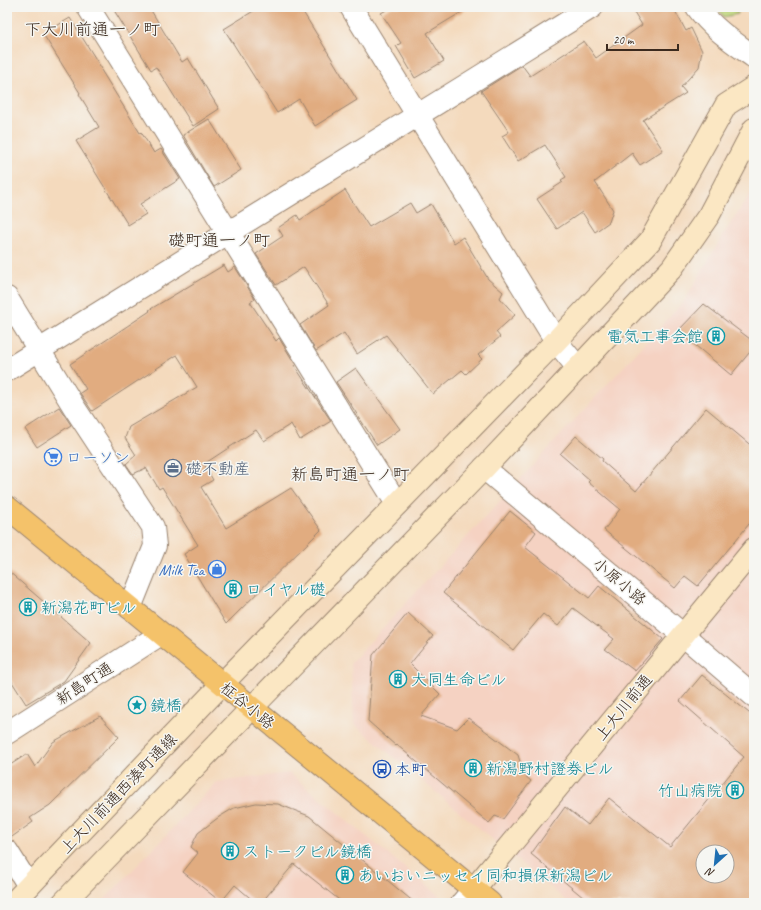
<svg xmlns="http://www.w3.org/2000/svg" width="761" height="910" font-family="Caveat,'Klee One',sans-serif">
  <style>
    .built { fill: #f5d2c2; fill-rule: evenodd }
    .green { fill: #bcd377; stroke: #7c7e4a }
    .building { fill: #e1ac80; fill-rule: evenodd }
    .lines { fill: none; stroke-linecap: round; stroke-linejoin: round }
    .street-casing { stroke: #98826e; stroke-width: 24 }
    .secondary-casing { stroke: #98826e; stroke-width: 24 }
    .highway-casing { stroke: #98826e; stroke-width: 24 }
    .street { stroke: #fff; stroke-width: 22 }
    .secondary { stroke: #fbe7c3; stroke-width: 22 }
    .highway { stroke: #f4c26a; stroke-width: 22 }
    .labels { text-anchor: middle; stroke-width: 3; stroke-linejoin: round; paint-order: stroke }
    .culture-label { font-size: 16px; fill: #0d838f; stroke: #f6f6f2; text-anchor: start }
    .shop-label { font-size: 16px; fill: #366cbe; stroke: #f6f6f2; text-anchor: start }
    .service-label { font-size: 16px; fill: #4e5e75; stroke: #f6f6f2; text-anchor: start }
    .street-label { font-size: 16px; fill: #3b2a1e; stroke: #f6f6f2 }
    .transit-label { font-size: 16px; fill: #164399; stroke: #f6f6f2; text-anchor: start }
    .neighbourhood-label { font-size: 17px; fill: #3b2a1e; stroke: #f6f6f2 }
  </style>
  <rect width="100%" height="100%" fill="#f6f6f2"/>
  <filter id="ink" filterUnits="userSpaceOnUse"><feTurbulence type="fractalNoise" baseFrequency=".025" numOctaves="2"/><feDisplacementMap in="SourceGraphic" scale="8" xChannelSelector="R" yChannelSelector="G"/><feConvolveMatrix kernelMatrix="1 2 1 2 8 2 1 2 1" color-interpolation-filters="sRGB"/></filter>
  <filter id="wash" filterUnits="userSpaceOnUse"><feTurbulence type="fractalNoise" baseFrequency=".012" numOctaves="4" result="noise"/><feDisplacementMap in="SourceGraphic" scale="16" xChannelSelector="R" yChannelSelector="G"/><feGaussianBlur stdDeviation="0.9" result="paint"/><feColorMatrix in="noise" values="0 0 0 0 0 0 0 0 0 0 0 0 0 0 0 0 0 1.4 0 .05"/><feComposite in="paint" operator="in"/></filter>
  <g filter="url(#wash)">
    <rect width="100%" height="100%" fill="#f4dabd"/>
    <g class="built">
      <path d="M 754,188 L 754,903 L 569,903 L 354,724 L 351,663 L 685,300 L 723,235 ZM 703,852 L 727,852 L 727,876 L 703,876 Z"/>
      <polygon points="289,773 448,903 101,903 217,782"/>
    </g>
    <polygon class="green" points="716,7 737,7 738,14 724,17"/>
    <g id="blocks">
      <g class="building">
        <polygon points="112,7 149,7 182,62 188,58 219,109 193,126 156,67 151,70"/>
        <polygon points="260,7 300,7 357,100 315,126 299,99 277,113 224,29"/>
        <polygon points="392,7 470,7 427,33 444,61 415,78 396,46 401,43 381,13"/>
        <polygon points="631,7 673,7 686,31 691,28 702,51 699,67 681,87 686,93 643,120 663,150 640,165 632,153 595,182 613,210 609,222 595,232 582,212 557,229 537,199 563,182 561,180 566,177 545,145 518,161 502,136 509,132 481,91 522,65 530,76 584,41 596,58 642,25"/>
        <polygon points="70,18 102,69 101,70 140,133 141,132 154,153 161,149 180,179 140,204 146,214 128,225 76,141 99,127 79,94 80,93 43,34"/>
        <polygon points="209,119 241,170 214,187 183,135"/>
        <polygon points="345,190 369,227 410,203 416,213 431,204 454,243 463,237 488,279 503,292 500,298 515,315 496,332 500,337 478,355 482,359 466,374 462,370 433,394 386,335 357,354 344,333 316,351 300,325 329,305 304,267 276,285 256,254 283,236 278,228 297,215 300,220"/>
        <polygon points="224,265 228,272 235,267 255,299 250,302 276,341 279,338 295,364 294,365 331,421 300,440 291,424 264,441 256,430 204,464 213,480 201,487 226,528 291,488 321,530 226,624 184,554 198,545 162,487 159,489 146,468 133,474 126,464 136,455 125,438 129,427 197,387 177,355 92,411 80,393 86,389 70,364 150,311 149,310"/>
        <polygon points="704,304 754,342 754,347 731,375 678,331"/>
        <polygon points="356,368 400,429 377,445 336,382"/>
        <polygon points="59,407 71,425 37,447 25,429"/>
        <polygon points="706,408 754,448 754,518 698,586 685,576 675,588 604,530 620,509 588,482 590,480 560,454 576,436 603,459 602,461 636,491"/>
        <polygon points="510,511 536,532 525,547 589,598 599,586 663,639 635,671 605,649 614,639 573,608 558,626 543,614 513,650 443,593"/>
        <polygon points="7,570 91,643 64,681 26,704 7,674"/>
        <polygon points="408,613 433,636 410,664 440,694 421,716 457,729 468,718 518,755 524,775 531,781 503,819 495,816 489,823 397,745 396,746 368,721 373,655"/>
        <path d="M 702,675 L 754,717 L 754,903 L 590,903 L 531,854 L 565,807 L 588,825 L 609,798 L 670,847 L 744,757 L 680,701 ZM 703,852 L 727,852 L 727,876 L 703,876 Z"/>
        <polygon points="100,716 119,737 50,805 30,818 33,822 9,839 7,839 7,767 27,754 35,767 53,742"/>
        <polygon points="256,803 278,804 309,816 415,903 343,903 294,864 261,903 256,903 235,885 221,902 183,872 198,853 191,847 198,833 219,817 234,808"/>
      </g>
    </g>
  </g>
  <g filter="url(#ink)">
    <use href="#blocks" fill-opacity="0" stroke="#98826e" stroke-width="1"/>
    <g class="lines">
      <defs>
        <g id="street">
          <polyline points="88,7 397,504"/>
          <polyline points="351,7 556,341 578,368"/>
          <path d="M 697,7 C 712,28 733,42 754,57"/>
          <polyline points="7,298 74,407 153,527 155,546 130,608"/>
          <polyline points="7,370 592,7"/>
          <polyline points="484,468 683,635 754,696"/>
          <polyline points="7,733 161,634"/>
          <polyline points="7,851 29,886"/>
          <polyline points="462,903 473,890"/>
        </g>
        <g id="secondary">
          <polyline points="473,890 754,549"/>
          <polyline points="13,903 222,684 556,341 650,241 726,105 754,87"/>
          <polyline points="63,903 484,468 672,268 709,215 754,129"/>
        </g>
        <polyline id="highway" points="7,507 490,903"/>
      </defs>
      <use href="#street" class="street-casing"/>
      <use href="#secondary" class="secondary-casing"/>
      <use href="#highway" class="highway-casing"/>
      <use href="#street" class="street"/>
      <use href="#secondary" class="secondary"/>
      <use href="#highway" class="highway"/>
    </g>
  </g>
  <defs>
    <symbol id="building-ring" viewBox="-11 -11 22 22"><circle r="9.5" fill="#f6f6f2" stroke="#0f9aa8" stroke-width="1.5"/><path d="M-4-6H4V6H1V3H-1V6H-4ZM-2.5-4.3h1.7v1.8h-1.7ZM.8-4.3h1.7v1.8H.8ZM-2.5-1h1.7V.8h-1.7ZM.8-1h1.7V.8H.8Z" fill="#0f9aa8"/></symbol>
    <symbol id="supermarket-ring" viewBox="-11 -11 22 22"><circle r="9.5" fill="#f6f6f2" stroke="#3f7fe0" stroke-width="1.5"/><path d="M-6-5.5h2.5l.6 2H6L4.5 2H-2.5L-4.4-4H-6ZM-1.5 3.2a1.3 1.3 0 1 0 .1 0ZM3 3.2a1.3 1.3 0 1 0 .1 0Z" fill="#3f7fe0"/></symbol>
    <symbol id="office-ring" viewBox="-11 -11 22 22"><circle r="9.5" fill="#f6f6f2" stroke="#5c6f8a" stroke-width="1.5"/><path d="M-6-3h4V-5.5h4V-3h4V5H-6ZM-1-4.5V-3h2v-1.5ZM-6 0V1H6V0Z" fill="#5c6f8a"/></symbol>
    <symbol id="shop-ring" viewBox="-11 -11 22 22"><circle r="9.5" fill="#f6f6f2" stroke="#3f7fe0" stroke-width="1.5"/><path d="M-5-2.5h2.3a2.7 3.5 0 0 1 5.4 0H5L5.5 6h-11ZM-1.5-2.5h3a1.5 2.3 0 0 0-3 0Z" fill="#3f7fe0"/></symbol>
    <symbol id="sight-ring" viewBox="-11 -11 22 22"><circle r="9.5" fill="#f6f6f2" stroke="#0f9aa8" stroke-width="1.5"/><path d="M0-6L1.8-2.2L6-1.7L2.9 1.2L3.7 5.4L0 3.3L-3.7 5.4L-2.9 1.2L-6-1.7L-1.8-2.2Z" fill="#0f9aa8"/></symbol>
    <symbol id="bus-ring" viewBox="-11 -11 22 22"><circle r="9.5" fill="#f6f6f2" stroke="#1a4fb4" stroke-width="1.5"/><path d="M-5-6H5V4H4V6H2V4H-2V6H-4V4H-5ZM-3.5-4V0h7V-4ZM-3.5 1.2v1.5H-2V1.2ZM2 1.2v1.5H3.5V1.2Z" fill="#1a4fb4"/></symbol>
  </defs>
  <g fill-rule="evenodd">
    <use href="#building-ring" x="706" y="326" width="20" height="20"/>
    <use href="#supermarket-ring" x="43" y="447" width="20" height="20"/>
    <use href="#office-ring" x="163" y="458" width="20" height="20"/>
    <use href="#shop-ring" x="207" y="559" width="20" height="20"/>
    <use href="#building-ring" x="223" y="579" width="20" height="20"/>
    <use href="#building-ring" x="18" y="597" width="20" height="20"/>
    <use href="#building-ring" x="388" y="669" width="20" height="20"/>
    <use href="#sight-ring" x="127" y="695" width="20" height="20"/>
    <use href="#building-ring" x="463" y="758" width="20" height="20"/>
    <use href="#bus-ring" x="372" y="759" width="20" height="20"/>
    <use href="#building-ring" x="725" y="780" width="20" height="20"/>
    <use href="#building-ring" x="220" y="841" width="20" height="20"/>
    <use href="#building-ring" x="335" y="865" width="20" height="20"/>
  </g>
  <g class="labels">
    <g class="culture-label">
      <text x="703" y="342" text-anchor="end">電気工事会館</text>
      <text x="246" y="595">ロイヤル礎</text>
      <text x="41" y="613">新潟花町ビル</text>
      <text x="411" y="685">大同生命ビル</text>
      <text x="150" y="711">鏡橋</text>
      <text x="486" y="774">新潟野村證券ビル</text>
      <text x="722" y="796" text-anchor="end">竹山病院</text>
      <text x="243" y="857">ストークビル鏡橋</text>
      <text x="358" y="881">あいおいニッセイ同和損保新潟ビル</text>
    </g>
    <g class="shop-label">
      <text x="66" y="463">ローソン</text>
      <text x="204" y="575" text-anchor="end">Milk Tea</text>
    </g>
    <g class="service-label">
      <text x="186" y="474">礎不動産</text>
    </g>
    <g class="street-label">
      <text transform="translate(620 581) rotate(40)" y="6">小原小路</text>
      <text transform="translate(84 683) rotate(-33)" y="6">新島町通</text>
      <text transform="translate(248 705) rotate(39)" y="6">柾谷小路</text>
      <text transform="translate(623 707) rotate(-51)" y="6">上大川前通</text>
      <text transform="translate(118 793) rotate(-46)" y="6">上大川前通西湊町通線</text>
    </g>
    <g class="transit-label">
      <text x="395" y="775">本町</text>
    </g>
    <g class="neighbourhood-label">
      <text x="92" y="35">下大川前通一ノ町</text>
      <text x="219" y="246">礎町通一ノ町</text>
      <text x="350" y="480">新島町通一ノ町</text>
    </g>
  </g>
  <rect width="761" height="910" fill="none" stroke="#f6f6f2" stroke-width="24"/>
  <g transform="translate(715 864) rotate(207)"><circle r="19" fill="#f6f6f2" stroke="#aba49d"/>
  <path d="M0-3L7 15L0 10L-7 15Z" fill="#1f6fb2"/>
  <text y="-6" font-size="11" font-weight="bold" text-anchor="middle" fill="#3b2a1e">N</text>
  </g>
  <path d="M607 44v6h71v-6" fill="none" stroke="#3b2a1e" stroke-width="2"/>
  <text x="613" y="44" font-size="12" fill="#3b2a1e" stroke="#f6f6f2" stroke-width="3" paint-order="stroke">20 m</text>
</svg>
